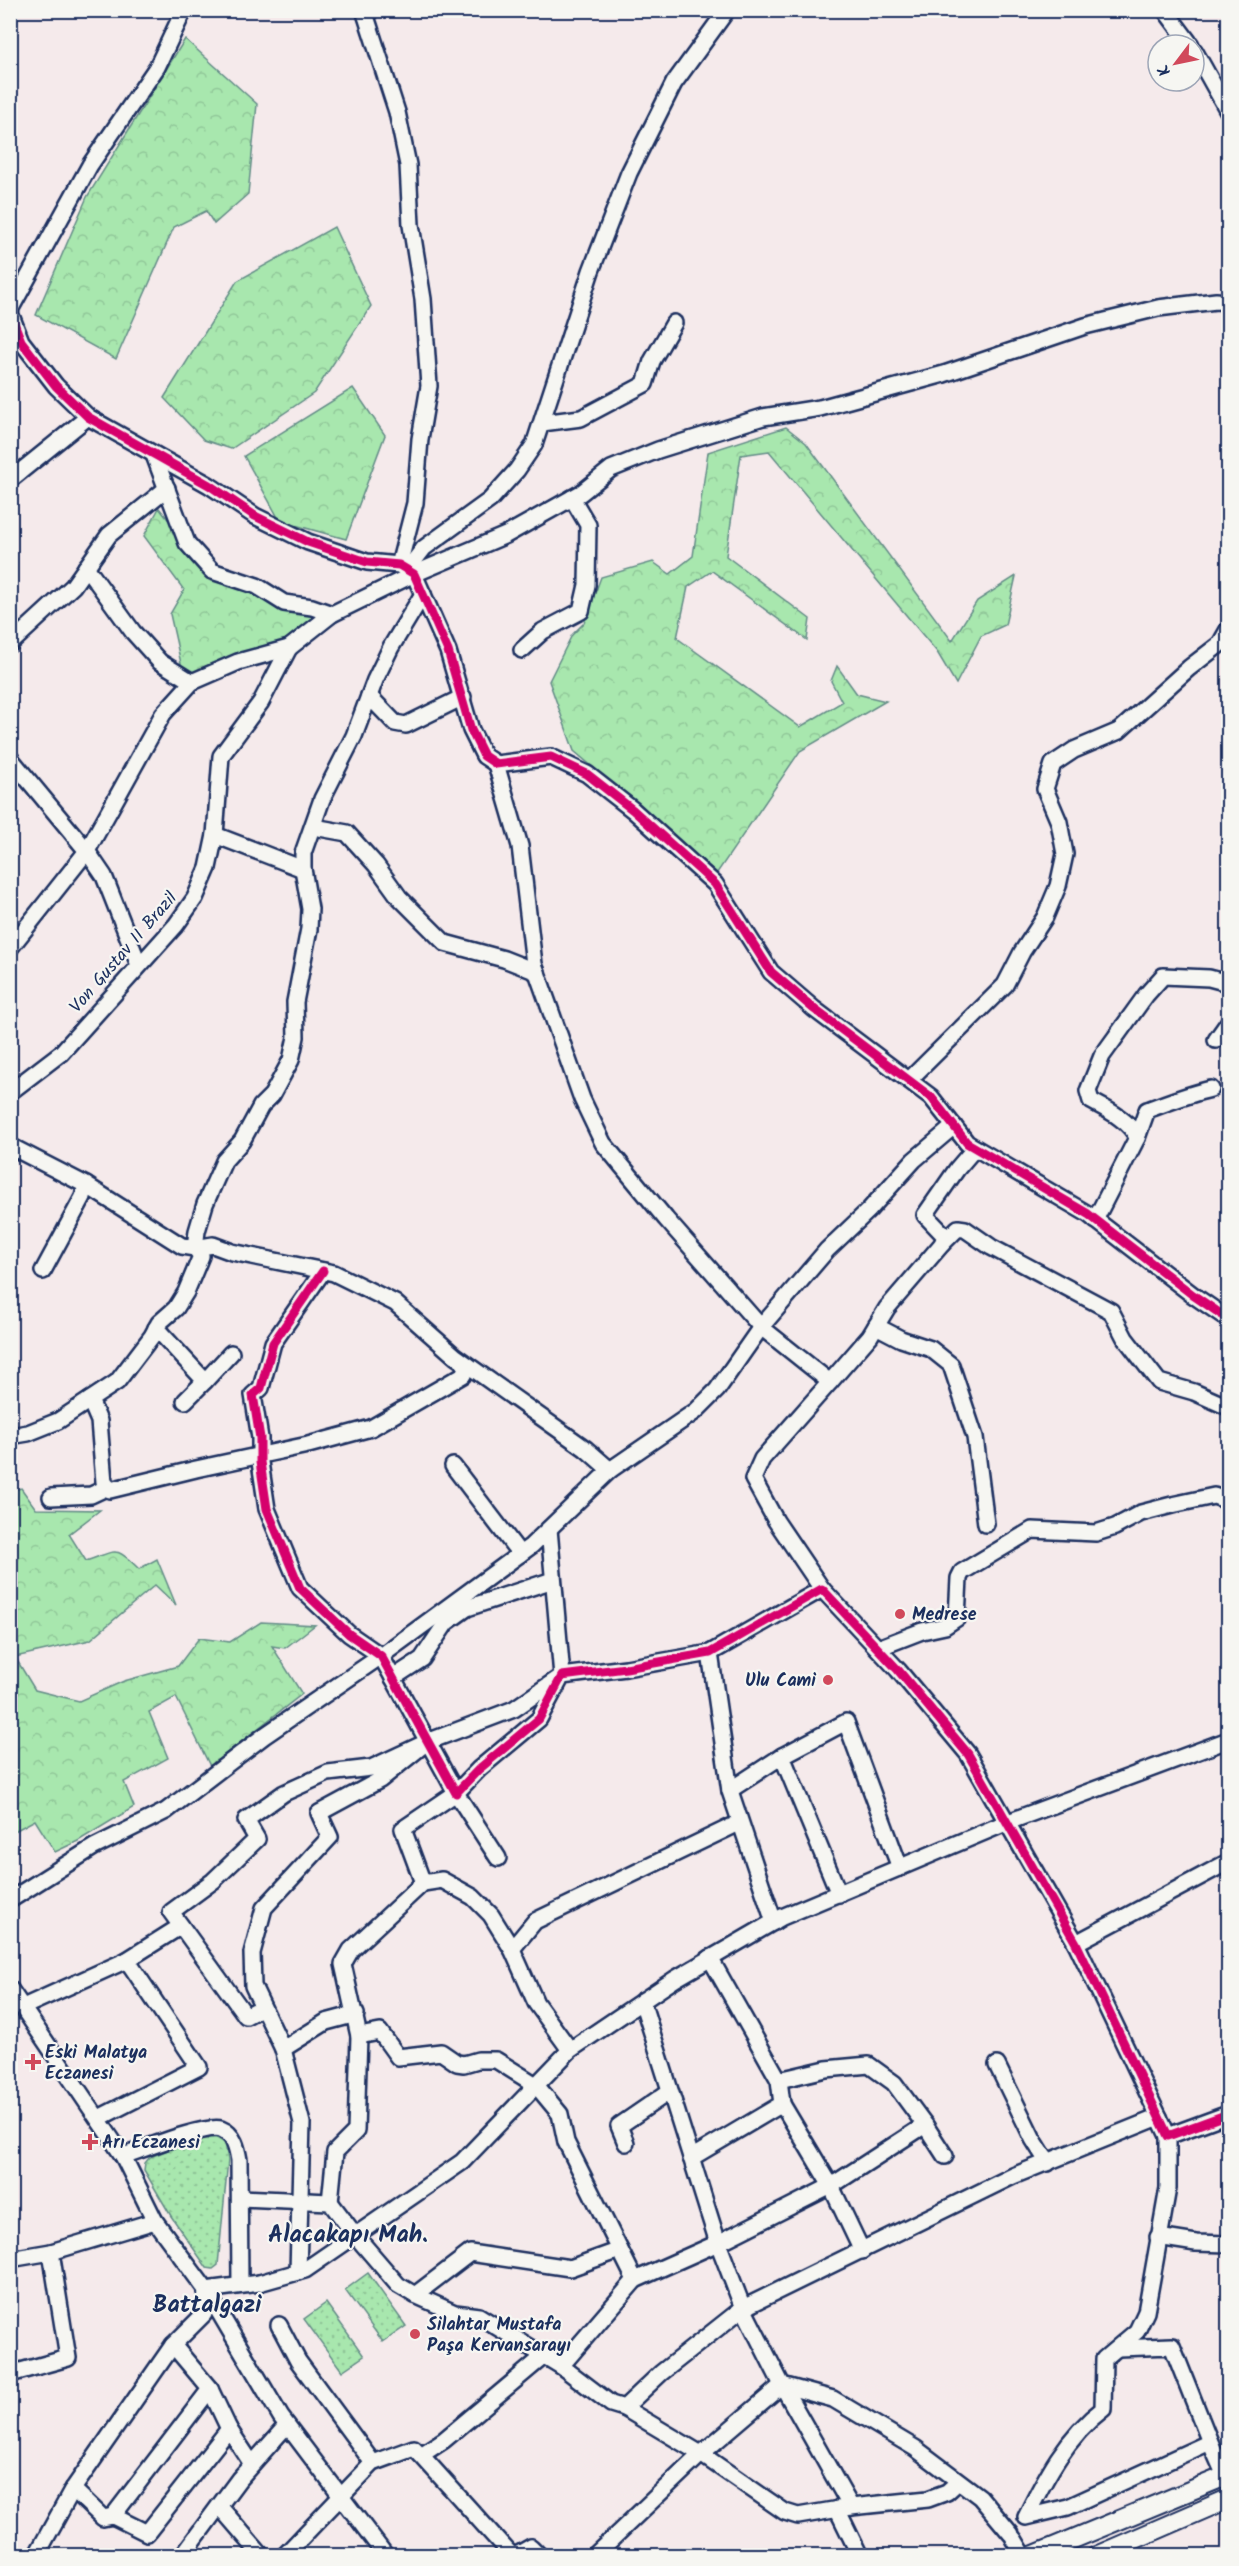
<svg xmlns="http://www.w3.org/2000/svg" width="1239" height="2566" font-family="Kalam,sans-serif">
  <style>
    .grass { fill: url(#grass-dots); stroke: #628b86; stroke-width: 1.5 }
    .forest { fill: url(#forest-crowns); stroke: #628b86; stroke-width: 1.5 }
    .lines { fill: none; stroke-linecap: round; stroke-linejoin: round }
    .minor-casing { stroke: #1b2f5e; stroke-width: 20 }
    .major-casing { stroke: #1b2f5e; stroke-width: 22 }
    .minor { stroke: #f6f6f2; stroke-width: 15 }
    .major { stroke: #f6f6f2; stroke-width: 18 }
    .cycleway-casing { stroke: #f6f6f2; stroke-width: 13 }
    .cycleway { stroke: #d6006c; stroke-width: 9 }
    .poi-dot { fill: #d1495b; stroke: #f6f6f2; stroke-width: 2 }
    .labels { text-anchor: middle; stroke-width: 4.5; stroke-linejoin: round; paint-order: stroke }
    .street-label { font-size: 18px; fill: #1b2f5e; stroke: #f6f6f2 }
    .poi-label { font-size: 18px; font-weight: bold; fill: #1b2f5e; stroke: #f6f6f2; text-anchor: start }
    .district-label { font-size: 24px; font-weight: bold; fill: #1b2f5e; stroke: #f6f6f2 }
  </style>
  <defs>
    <pattern id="grass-dots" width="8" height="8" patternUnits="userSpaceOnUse" patternTransform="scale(1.5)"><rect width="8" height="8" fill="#a8e7ae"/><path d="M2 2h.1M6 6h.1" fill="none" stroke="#90c698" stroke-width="1.8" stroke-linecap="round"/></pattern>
    <pattern id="forest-crowns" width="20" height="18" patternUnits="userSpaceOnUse" patternTransform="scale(1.5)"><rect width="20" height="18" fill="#a8e7ae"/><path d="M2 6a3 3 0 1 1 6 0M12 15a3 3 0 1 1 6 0" fill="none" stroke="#90c698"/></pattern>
  </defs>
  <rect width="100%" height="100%" fill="#f5eaeb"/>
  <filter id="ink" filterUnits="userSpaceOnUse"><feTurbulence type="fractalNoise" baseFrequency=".0167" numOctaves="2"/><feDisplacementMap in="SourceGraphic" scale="12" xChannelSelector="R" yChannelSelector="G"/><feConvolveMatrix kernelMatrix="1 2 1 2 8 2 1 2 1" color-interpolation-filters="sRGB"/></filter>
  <g filter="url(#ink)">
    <g class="grass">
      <polygon points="214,2136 225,2143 228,2160 218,2265 213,2269 207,2268 171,2216 144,2170 145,2163 150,2157 197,2139"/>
      <polygon points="368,2273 406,2326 383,2342 345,2290"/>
      <polygon points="326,2303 364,2356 342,2371 304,2319"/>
    </g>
    <g class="forest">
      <polygon points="185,39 257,104 248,194 214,224 206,211 174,227 116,359 36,315 87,197"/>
      <polygon points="334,227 371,306 314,393 231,449 204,440 164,398 237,281"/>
      <polygon points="353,388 385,435 346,539 280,521 244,456"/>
      <polygon points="786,427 806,443 952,641 977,601 1016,576 1005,625 981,636 956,684 937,652 769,451 741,455 726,556 810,619 807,640 712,571 688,587 677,638 800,727 842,702 831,681 837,666 857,694 886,701 800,751 717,873 574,751 549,681 572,635 584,623 601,577 653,562 670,574 693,556 708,452"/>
      <polygon points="159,508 187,543 209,575 250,592 282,609 326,612 289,648 192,682 182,668 170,614 184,590 144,536"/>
      <path d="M 21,1488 L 36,1509 L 100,1510 L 69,1534 L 86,1561 C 117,1551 114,1544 139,1569 L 157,1559 L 176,1605 L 155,1585 L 90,1640 L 15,1657 L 35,1690 L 79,1701 L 124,1681 L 178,1666 L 199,1638 L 230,1642 L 261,1622 L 315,1625 L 285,1648 L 272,1646 L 302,1694 L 210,1766 L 176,1697 L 149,1712 L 168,1758 L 124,1782 L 134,1807 L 78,1841 L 55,1852 L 35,1820 L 11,1833 L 10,1491 Z"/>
    </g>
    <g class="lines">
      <defs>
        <g id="minor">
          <polyline points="364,10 397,112 408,165 411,225 423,299 429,386 420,439 415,503 399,565"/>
          <polyline points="1165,10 1191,45"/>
          <polyline points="1194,50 1228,111"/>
          <polyline points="10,310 90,165 157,67 184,10"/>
          <polyline points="10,313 21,341 56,386 88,417 209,485 255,516 308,542 367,562 399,565 414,574 448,651 471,730 484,756 496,764 551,757 587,774 633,810 715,884 771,972 814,1009 931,1097 967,1143 1088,1214 1193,1295 1228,1319"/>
          <polyline points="542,423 581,418 645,384 652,361 674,323"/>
          <polyline points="154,455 187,543 212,571 257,586 284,603 312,607 332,614"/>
          <polyline points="10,480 88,417"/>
          <polyline points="86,567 133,632 160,662 192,682"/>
          <polyline points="407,570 424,548 490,500 517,470 534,445 591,271 629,173 674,83 727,10"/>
          <polyline points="10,644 73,586 109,535 167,488"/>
          <polyline points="522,650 543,631 581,611 587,585 588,525 572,498"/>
          <polyline points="369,696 395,723 406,725 463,697"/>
          <polyline points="10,758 87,851 104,876 139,965"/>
          <polyline points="496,764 520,846 534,964 582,1099 603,1143 666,1219 761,1327 830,1382 870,1336 887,1308 942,1244 945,1236 925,1215 957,1169 975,1148"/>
          <polyline points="314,827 347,833 376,865 399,897 445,943 504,959 537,972"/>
          <polyline points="215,835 303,869"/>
          <polyline points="10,948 87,851 163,714 192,682 238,662 289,648 332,614 414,574 506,535 581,493 611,469 658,450 763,417 820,408 944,374 1085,326 1158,308 1216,301 1228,302"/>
          <polyline points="1216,1040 1228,1023"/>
          <polyline points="909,1080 1005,985 1022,952 1045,917 1058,886 1065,854 1059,822 1045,789 1053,764 1074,750 1119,731 1189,668 1220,644 1228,630"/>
          <polyline points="10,1092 61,1053 176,925 195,898 208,868 215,835 221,756 261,702 289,648"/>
          <path d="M 1137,1138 L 1147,1110 C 1169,1102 1189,1094 1211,1089"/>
          <polyline points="10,1146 86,1185 182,1246 195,1248 213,1245 232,1252 334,1273 395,1303 455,1356 586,1449 610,1470"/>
          <path d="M 1095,1220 L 1137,1138 C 1131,1121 1106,1109 1091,1101 L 1088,1091 L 1102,1056 L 1146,995 L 1163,976 L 1209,978 L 1228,983"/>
          <polyline points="942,1244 958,1228 965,1229 991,1247 1111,1311 1125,1338 1159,1382 1194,1392 1228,1407"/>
          <polyline points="43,1271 83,1197 86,1185"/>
          <polyline points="323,1271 273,1343 261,1388 253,1395 260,1438 260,1462 267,1509 300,1588 349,1634 381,1656 456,1793 479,1769 539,1719 562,1676 626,1668 710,1653 822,1589 898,1670 968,1754 1076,1943 1168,2136 1228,2114"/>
          <polyline points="876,1326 901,1339 931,1349 951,1365 975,1437 986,1524"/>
          <polyline points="156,1328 205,1381 185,1401"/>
          <polyline points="205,1381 231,1353"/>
          <polyline points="90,1400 99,1421 104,1482 110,1490 196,1469 308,1445 371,1428 463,1375 467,1365"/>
          <polyline points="10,1436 28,1433 58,1421 117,1382 152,1336 159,1323 176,1308 186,1292 201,1256 195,1248 197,1231 205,1204 224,1161 242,1141 261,1106 272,1095 291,1060 296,1037 295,1002 309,929 310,909 303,869 303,853 322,799 354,736 375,680 391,647 423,594"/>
          <polyline points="453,1466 520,1554"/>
          <polyline points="51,1497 91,1495 106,1488"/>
          <polyline points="822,1589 776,1521 753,1479 762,1459 830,1382"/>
          <polyline points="878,1648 922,1631 945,1626 957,1618 959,1578 962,1572 1032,1530 1096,1533 1115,1527 1141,1513 1172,1505 1214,1496 1228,1501"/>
          <polyline points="710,1653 730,1791 774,1922"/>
          <polyline points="393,1678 422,1659 446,1623 467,1608 553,1580"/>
          <polyline points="427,1742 514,1709 562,1676 549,1529"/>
          <polyline points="782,1756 846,1722 900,1868"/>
          <polyline points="730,1790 782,1756 839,1894"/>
          <polyline points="423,1883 403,1829 456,1793 498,1858"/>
          <polyline points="10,1900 94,1847 166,1811 264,1736 381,1656 531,1546 610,1470 696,1411 717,1390 761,1327 827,1250 869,1210 914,1160 954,1126"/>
          <polyline points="1076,1943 1228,1862"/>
          <polyline points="127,1960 181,1926"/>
          <polyline points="10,1989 123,2156 155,2221 206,2290 281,2417 386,2556"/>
          <polyline points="642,2001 718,2243 743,2308 782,2385 833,2399 915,2448 980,2497 1011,2534"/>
          <polyline points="23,2007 127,1960 199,2067 99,2118"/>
          <polyline points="263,2007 246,2016 171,1912 213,1881 257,1839 246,1820 284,1793 328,1773 371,1768 427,1742 380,1780 319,1813 330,1837 264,1908 252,1953 253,1986 283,2049 326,2022 356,2014"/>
          <polyline points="359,2036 380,2032 398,2057 441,2052 457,2063 464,2064 478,2060 496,2060 536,2085 560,2114 566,2142 620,2250 570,2268 470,2253 415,2295"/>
          <polyline points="283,2049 302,2123 298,2272"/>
          <polyline points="570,2050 536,2003 512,1949 535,1921 739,1823"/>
          <polyline points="997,2065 1033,2139 1048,2163"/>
          <polyline points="782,2104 831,2186 862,2251"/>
          <polyline points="925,2125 945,2156"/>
          <path d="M 1168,2136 L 1168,2188 L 1146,2312 L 1137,2331 L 1104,2359 L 1103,2409 C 1067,2436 1045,2478 1026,2517 L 1068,2507 L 1210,2442 L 1225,2476"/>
          <polyline points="626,2143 619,2126 670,2091"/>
          <path d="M 123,2156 C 141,2150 206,2124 221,2129 C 234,2134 237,2148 239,2160 L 240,2284"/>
          <polyline points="691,2158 782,2104 779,2080 710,1958"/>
          <polyline points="240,2198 330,2202 355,2235 398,2285 415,2295 455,2313 479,2316 561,2366 611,2404 624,2408 661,2373 743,2308 1013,2176 1159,2117"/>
          <polyline points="330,2202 335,2152 356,2131 359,2036 343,1964 351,1950 423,1883 442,1880 473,1897 491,1915 512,1949"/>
          <polyline points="1158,2237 1196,2243 1228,2244"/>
          <polyline points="620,2250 635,2280 718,2243 831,2186 925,2125 894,2083 869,2065 826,2069 779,2080"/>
          <polyline points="10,2259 51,2252 155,2221"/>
          <polyline points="279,2325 298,2361 373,2463"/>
          <polyline points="173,2345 210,2389 113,2516 147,2533 229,2429 252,2464"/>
          <polyline points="1118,2348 1172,2346 1210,2442"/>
          <polyline points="561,2366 635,2280"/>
          <polyline points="10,2374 68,2358 51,2252"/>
          <polyline points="210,2389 229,2429"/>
          <polyline points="624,2408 701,2454 785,2512 798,2516 851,2507 928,2499 947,2492 958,2482"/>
          <polyline points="73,2489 103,2518 113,2516"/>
          <polyline points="220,2507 262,2556"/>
          <polyline points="837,2509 860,2556"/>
          <polyline points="1014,2539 1024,2556"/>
          <polyline points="36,2556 73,2489 173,2345 204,2314 206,2290 259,2283 305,2270 462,2162 570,2050 675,1979 782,1917 1008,1822 1228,1740"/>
          <polyline points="182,2556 239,2479 287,2425"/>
          <polyline points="284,2556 373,2463 414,2448 421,2455"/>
          <polyline points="512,2556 421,2455 444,2440 544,2356"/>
          <polyline points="515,2556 531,2547 540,2556"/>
          <polyline points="594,2556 701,2454 782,2385 851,2507"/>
        </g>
        <g id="major">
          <polyline points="1032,2556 1228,2475"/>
          <polyline points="1096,2556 1228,2499"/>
        </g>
      </defs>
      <use href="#minor" class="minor-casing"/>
      <use href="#major" class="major-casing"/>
      <use href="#minor" class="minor"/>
      <use href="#major" class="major"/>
      <defs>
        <g id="cycleway">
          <polyline points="10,313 21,341 56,386 88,417 209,485 255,516 308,542 367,562 399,565 414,574 448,651 471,730 484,756 496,764 551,757 587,774 633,810 715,884 771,972 814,1009 931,1097 967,1143 1088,1214 1193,1295 1228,1319"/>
          <polyline points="323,1271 273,1343 261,1388 253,1395 260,1438 260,1462 267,1509 300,1588 349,1634 381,1656 456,1793 479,1769 539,1719 562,1676 626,1668 710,1653 822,1589 898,1670 968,1754 1076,1943 1168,2136 1228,2114"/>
        </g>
      </defs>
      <use href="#cycleway" class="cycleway-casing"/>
      <use href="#cycleway" class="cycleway"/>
    </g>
  </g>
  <g class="poi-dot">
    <circle cx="900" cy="1614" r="6"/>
    <circle cx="828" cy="1680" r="6"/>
    <path d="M30 2053h6v6h6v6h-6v6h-6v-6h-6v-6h6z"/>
    <path d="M87 2133h6v6h6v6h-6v6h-6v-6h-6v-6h6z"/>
    <circle cx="415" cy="2334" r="6"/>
  </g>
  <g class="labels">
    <g class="street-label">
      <text transform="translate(123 952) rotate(-49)" y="6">Von Gustav II Brazil</text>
    </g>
    <g class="poi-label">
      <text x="912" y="1620">Medrese</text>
      <text x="816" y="1686" text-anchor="end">Ulu Cami</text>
      <text x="45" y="2058">Eski Malatya<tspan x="45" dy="21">Eczanesi</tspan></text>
      <text x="102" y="2148">Arı Eczanesi</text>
      <text x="427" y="2330">Silahtar Mustafa<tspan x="427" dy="21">Paşa Kervansarayı</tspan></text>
    </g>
    <g class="district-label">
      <text x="348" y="2242">Alacakapı Mah.</text>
      <text x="207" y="2312">Battalgazi</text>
    </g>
  </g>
  <rect width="1239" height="2566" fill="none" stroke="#f6f6f2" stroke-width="36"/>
  <rect x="18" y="18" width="1203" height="2530" fill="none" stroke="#1b2f5e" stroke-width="2" filter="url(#ink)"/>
  <g transform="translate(1176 63) rotate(238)"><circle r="28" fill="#f6f6f2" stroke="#9ea6b7" stroke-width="1.5"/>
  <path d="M0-4.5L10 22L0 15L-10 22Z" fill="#d1495b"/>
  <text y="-9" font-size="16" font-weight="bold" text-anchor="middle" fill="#1b2f5e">K</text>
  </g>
</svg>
